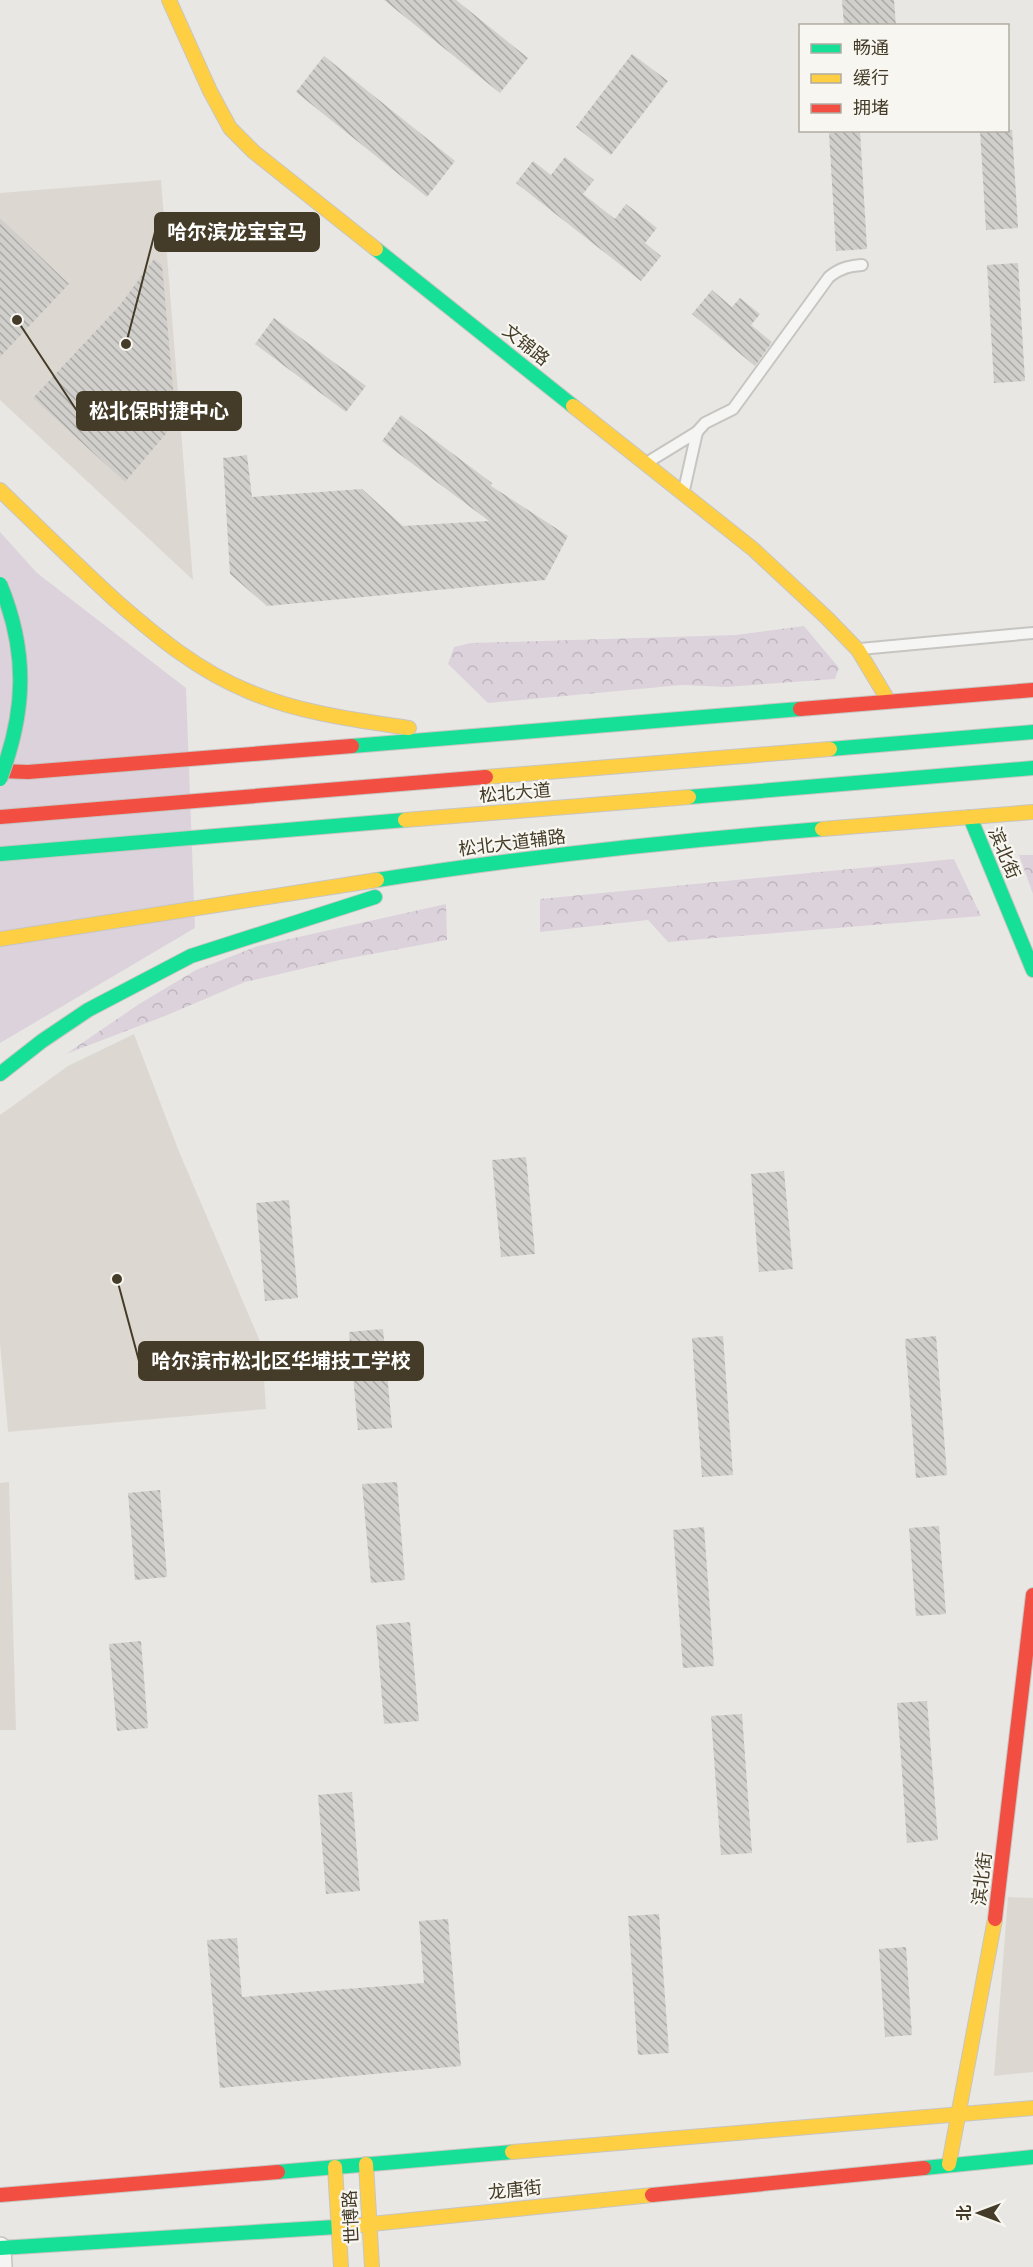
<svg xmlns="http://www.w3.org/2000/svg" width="1033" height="2267" font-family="'Fira Sans Condensed','Noto Sans SC',sans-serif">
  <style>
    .built { fill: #dcd8d1 }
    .green { fill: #dcd2dc }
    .forest { fill: url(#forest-crowns) }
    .building { fill: url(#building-back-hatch) }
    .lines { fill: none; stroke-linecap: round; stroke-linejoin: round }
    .lane-casing { stroke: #c7c5c1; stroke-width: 14 }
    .street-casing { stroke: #c7c5c1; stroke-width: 24 }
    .fast-casing { stroke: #c7c5c1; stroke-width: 16 }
    .slow-casing { stroke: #c7c5c1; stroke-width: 16 }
    .jam-casing { stroke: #c7c5c1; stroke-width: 16 }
    .lane { stroke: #f5f5f3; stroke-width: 10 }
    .street { stroke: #f5f5f3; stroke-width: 21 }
    .fast { stroke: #16e098; stroke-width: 14 }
    .slow { stroke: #ffcf43; stroke-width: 14 }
    .jam { stroke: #f24e42; stroke-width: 14 }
    .fast-bridge-casing { stroke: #bebbb5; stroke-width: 16; stroke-linecap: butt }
    .fast-bridge { stroke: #16e098; stroke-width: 14 }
    .labels { text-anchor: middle; stroke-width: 4.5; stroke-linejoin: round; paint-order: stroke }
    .street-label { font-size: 18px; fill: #443c28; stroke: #f8f6f1 }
    .leader { fill: none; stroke: #443c28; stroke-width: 2 }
    .callout-dot { fill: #443c28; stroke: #f8f6f1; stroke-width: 2 }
    .callout { fill: #443c28; stroke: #443c28; stroke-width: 2 }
    .callout-label { font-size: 20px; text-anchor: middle; font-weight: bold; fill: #fff }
  </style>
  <defs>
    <pattern id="forest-crowns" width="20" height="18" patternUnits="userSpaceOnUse" patternTransform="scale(1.5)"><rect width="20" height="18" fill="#dcd2dc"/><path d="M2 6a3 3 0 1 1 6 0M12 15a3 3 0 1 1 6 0" fill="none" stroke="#beb5bd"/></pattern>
    <pattern id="building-back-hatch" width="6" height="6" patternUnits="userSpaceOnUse" patternTransform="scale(1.5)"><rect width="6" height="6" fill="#d1cfcc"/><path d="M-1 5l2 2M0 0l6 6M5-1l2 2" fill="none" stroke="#aba9a6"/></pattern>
  </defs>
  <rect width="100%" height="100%" fill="#e9e7e3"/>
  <g class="built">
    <polygon points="161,180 193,580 0,400 0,193"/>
    <polygon points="134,1034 178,1149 262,1346 266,1409 8,1432 0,1343 0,1115 68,1066"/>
    <polygon points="9,1482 16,1730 0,1730 0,1483"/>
    <polygon points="1008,1897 1033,1898 1033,2072 994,2076"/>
  </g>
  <polygon class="green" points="0,532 37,573 186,688 195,928 0,1043"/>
  <g class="forest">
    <polygon points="804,626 839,668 835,679 726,687 682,685 488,703 448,664 454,647 471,643 736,635"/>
    <polygon points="1019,855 1033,855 1033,894"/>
    <polygon points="954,859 981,916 668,942 648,920 540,932 540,899"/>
    <polygon points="446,904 447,940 340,960 245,982 165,1016 66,1054 139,1004 196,970 258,946"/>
  </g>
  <g class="building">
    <polygon points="384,0 456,0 528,58 500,93"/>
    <polygon points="842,0 894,0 896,26 844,26"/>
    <polygon points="632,54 668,81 611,155 576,127"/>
    <polygon points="324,56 455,161 427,197 296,92"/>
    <polygon points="980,130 1012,130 1018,228 986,230"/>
    <polygon points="860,131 867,249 836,251 829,133"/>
    <polygon points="565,157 594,180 583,194 615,219 626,204 657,228 645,243 661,256 641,281 516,183 533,161 551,175"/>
    <polygon points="0,218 69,284 0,357"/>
    <polygon points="154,259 162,265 176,422 125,482 33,398 120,305"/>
    <polygon points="1018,263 1025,381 994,383 987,265"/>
    <polygon points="712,290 732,307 740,298 760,314 751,325 772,342 755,366 692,314"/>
    <polygon points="274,318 366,386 346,412 255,344"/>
    <polygon points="401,415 492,483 491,486 568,536 545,580 267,606 230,574 223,458 247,455 252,497 362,489 403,526 489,521 382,441"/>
    <polygon points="526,1157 535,1254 501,1257 492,1160"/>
    <polygon points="784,1171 793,1269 759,1272 751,1174"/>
    <polygon points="289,1200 298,1298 265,1301 256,1203"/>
    <polygon points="383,1329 392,1428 358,1430 349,1332"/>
    <polygon points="723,1336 733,1475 702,1477 692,1338"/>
    <polygon points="936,1336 947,1475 916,1478 905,1339"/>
    <polygon points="397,1482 405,1580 371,1583 362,1484"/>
    <polygon points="160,1490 167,1577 135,1580 128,1493"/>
    <polygon points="939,1526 946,1614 916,1616 909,1528"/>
    <polygon points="704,1527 714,1666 683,1668 673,1530"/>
    <polygon points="410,1622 419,1721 384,1724 376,1625"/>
    <polygon points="141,1641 148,1728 117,1731 109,1644"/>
    <polygon points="927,1701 938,1840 907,1843 897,1703"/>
    <polygon points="742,1714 752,1853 721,1855 711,1716"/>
    <polygon points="352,1792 360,1891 326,1894 318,1795"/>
    <polygon points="659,1914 669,2053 638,2055 628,1916"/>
    <polygon points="448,1919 461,2066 220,2088 207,1940 237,1938 242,1997 424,1983 419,1921"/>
    <polygon points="906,1947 912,2035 885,2037 879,1949"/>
  </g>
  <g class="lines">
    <defs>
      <g id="lane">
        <path d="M 697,432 L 705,423 L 733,409 L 829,277 C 840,268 849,266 862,265"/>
        <polyline points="648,462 697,432 684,490"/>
        <polyline points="860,649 1033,633"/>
      </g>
      <polyline id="street" points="0,2248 1,2267"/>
      <g id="fast">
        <polyline points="376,249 573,406"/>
        <polyline points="352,746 800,709"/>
        <polyline points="830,749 1033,732"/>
        <polyline points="689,797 1033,768"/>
        <polyline points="970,817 1033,970"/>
        <polyline points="0,854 405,820"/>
        <path d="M 377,880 C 525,857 673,841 822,829"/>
        <polyline points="0,1074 42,1041 88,1010 191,956 375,897"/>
        <polyline points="924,2168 1033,2157"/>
        <polyline points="278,2172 512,2152"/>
        <polyline points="0,2248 352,2226"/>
      </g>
      <g id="slow">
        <polyline points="169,0 210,91 230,128 254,152 376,249"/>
        <polyline points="573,406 753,549 827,618 858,650 888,700"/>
        <path d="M 0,490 C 38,527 76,564 115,600 C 156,636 198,671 250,692 C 300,713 355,720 409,728"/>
        <polyline points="486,777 830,749"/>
        <polyline points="405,820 689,797"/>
        <polyline points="822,829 1033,812"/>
        <polyline points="0,939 377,880"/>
        <polyline points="512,2152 1033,2108"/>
        <polyline points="366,2164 372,2267"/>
        <polyline points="949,2164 995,1919"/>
        <polyline points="335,2167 341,2267"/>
        <polyline points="352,2226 652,2195"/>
      </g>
      <g id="jam">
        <polyline points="800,709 1033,690"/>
        <polyline points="0,771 28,772 352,746"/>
        <polyline points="0,817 486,777"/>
        <polyline points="995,1919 1033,1595"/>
        <polyline points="0,2195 278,2172"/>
        <polyline points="652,2195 924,2168"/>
      </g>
    </defs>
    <use href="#lane" class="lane-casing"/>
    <use href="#street" class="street-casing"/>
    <use href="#fast" class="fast-casing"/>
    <use href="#slow" class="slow-casing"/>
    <use href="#jam" class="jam-casing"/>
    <use href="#lane" class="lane"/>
    <use href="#street" class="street"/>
    <use href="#fast" class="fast"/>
    <use href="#slow" class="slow"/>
    <use href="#jam" class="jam"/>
    <defs>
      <path id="fast-bridge" d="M 0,584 C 28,652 26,711 0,779"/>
    </defs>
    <use href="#fast-bridge" class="fast-bridge-casing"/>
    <use href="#fast-bridge" class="fast-bridge"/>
  </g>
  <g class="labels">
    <g class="street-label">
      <text transform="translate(526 345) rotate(39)" y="6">文锦路</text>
      <text transform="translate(515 793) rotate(-5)" y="6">松北大道</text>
      <text transform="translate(512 843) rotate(-7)" y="6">松北大道辅路</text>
      <text transform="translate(1004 853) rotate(67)" y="6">滨北街</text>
      <text transform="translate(982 1879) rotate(-83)" y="6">滨北街</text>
      <text transform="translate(515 2190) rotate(-6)" y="6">龙唐街</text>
      <text transform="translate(351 2217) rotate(-93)" y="6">世博路</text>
    </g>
  </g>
  <path class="leader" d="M126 344L155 232M17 320L77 411M117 1279L139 1361"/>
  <g class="callout-dot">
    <circle cx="126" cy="344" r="6"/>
    <circle cx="17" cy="320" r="6"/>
    <circle cx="117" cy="1279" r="6"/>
  </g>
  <g class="callout">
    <rect x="155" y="213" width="164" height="38" rx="6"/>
    <rect x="77" y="392" width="164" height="38" rx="6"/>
    <rect x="139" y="1342" width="284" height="38" rx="6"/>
  </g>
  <g class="callout-label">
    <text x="237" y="239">哈尔滨龙宝宝马</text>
    <text x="159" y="418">松北保时捷中心</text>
    <text x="281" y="1368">哈尔滨市松北区华埔技工学校</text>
  </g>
  <rect x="799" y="24" width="210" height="108" fill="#f8f6f1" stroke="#b0aca1" stroke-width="1.5"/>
  <rect x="811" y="44" width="30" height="9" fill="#16e098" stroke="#b0aca1" stroke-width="1.5"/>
  <text x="853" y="54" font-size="18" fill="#443c28">畅通</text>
  <rect x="811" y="74" width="30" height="9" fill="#ffcf43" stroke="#b0aca1" stroke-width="1.5"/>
  <text x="853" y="84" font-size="18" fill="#443c28">缓行</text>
  <rect x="811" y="104" width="30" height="9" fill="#f24e42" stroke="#b0aca1" stroke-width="1.5"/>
  <text x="853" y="114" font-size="18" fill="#443c28">拥堵</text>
  <g transform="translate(979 2213) rotate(270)" stroke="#f8f6f1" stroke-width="4.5" paint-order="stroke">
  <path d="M0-4.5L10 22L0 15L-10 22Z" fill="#443c28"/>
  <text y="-9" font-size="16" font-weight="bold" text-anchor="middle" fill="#443c28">北</text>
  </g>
</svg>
